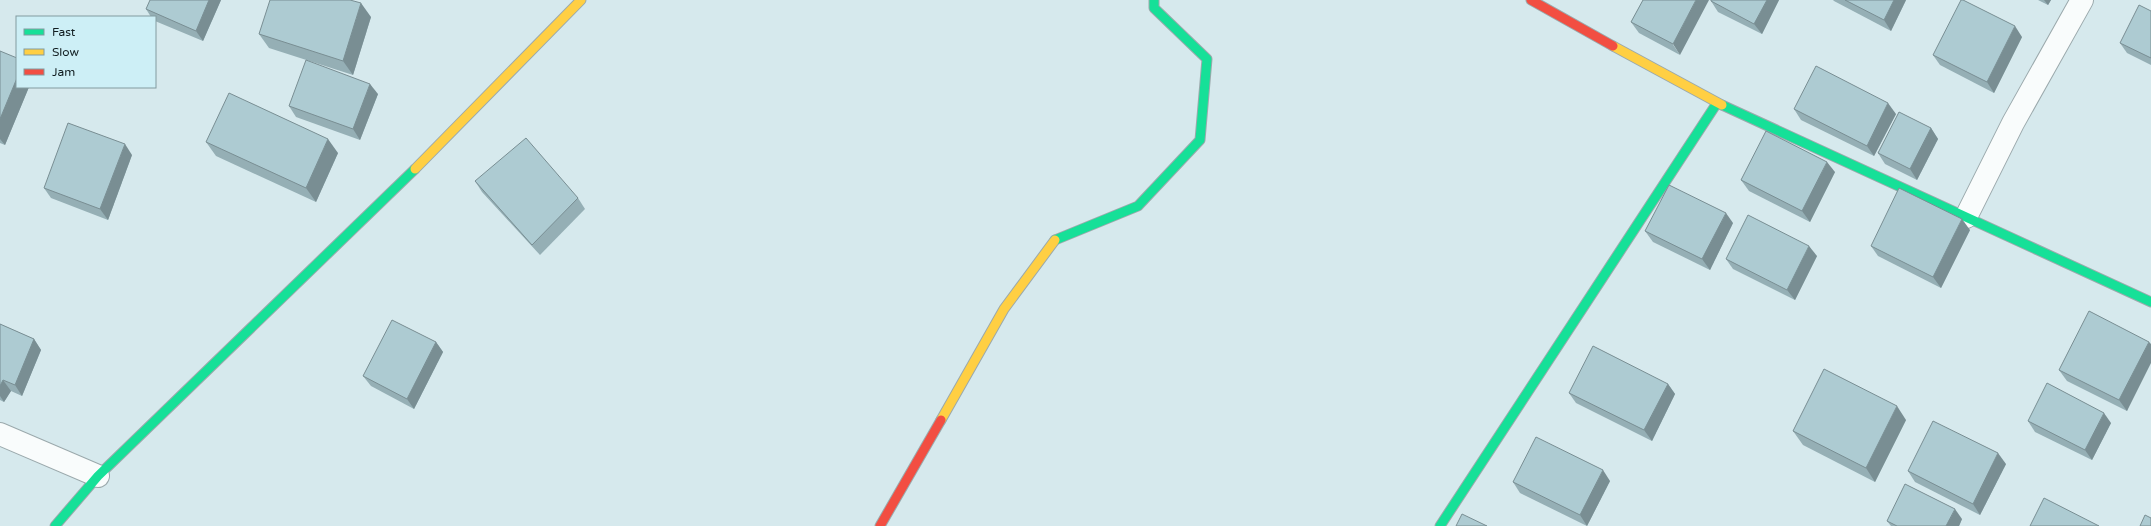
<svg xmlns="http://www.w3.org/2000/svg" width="2151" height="526" font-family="'Varela Round',sans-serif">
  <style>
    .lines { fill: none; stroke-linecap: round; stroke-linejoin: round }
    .street-casing { stroke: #9ba9ac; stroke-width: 24 }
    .fast-casing { stroke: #9ba9ac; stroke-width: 11 }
    .slow-casing { stroke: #9ba9ac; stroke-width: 11 }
    .jam-casing { stroke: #9ba9ac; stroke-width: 11 }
    .street { stroke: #f9fcfc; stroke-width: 22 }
    .fast { stroke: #16e098; stroke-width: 9 }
    .slow { stroke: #ffcf43; stroke-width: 9 }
    .jam { stroke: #f24e42; stroke-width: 9 }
    .wall { fill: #95afb5 }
    .shaded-wall { fill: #798e93 }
    .building { fill: #adcbd2; stroke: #798e93 }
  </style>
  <rect width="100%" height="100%" fill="#d6e9ed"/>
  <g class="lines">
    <defs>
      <g id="street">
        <polyline points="1966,217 2013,123 2082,0"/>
        <polyline points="0,434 98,476"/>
      </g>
      <g id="fast">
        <polyline points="1722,105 2151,302"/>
        <polyline points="1055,240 1138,206 1200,140 1207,59 1154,8 1154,0"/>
        <polyline points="55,526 98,476 415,169"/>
        <polyline points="1440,526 1717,103"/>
      </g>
      <g id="slow">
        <polyline points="1613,46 1722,105"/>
        <polyline points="415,169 581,0"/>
        <polyline points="941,420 1004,309 1055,240"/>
      </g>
      <g id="jam">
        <polyline points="1531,0 1613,46"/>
        <polyline points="880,526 941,420"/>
      </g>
    </defs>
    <use href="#street" class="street-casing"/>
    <use href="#fast" class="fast-casing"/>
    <use href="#slow" class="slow-casing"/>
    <use href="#jam" class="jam-casing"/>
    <use href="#street" class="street"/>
    <use href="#fast" class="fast"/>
    <use href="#slow" class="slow"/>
    <use href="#jam" class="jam"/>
  </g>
  <g class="wall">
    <polygon points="221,0 203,41 155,21 155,17 151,17 146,9"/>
    <polygon points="1643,0 1680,55 1639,33 1631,22"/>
    <polygon points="1711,0 1779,0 1762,34 1718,12 1711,1"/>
    <polygon points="1833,0 1906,0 1891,31 1834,1"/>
    <polygon points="2038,0 2051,0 2048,5"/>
    <polygon points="2151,11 2151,65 2127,53 2120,43"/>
    <polygon points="371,17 353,75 269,48 259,34"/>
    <polygon points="2022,37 1994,93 1940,65 1933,55"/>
    <polygon points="0,51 17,87 29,87 5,145 0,143"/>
    <polygon points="378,94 360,140 296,117 289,106"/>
    <polygon points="1794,109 1896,114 1874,156 1801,120"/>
    <polygon points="1931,128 1938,139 1917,180 1885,164 1878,153"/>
    <polygon points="206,142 338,153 316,202 216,156"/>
    <polygon points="132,155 108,220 51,198 44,188"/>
    <polygon points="1835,172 1810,222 1749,191 1741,180"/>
    <polygon points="475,181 578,198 585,209 540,255 482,192"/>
    <polygon points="1733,223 1710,270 1653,242 1645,231"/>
    <polygon points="1970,230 1941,288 1878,256 1871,246"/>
    <polygon points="1817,256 1795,300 1733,269 1726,259"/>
    <polygon points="0,324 34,339 41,350 22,396 11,391 4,402 0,400"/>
    <polygon points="436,342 443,352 414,409 371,386 363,376"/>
    <polygon points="2149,342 2127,411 2067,381 2059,370"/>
    <polygon points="1668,384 1675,394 1652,441 1576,403 1569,393"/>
    <polygon points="1906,420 1875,482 1803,445 1793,431"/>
    <polygon points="2028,421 2111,423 2092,460 2035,432"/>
    <polygon points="2006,464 1980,515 1915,482 1908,471"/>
    <polygon points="1610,481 1587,526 1520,493 1513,482"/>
    <polygon points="1962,519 1959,526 1891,526 1887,521"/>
  </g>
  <g class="shaded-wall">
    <polygon points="209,0 221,0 203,41 196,31"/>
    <polygon points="1696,0 1709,0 1680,55 1673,44"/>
    <polygon points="1767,0 1779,0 1762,34 1754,24"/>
    <polygon points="1894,0 1906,0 1891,31 1884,20"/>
    <polygon points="2044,0 2051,0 2048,5"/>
    <polygon points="361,3 371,17 353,75 343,61"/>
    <polygon points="2015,26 2022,37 1994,93 1987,82"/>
    <polygon points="17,78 17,87 29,87 5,145 0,139 0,119"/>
    <polygon points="370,84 378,94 360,140 353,129"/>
    <polygon points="1888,103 1896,114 1874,156 1867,146"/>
    <polygon points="1931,128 1938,139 1917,180 1910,169"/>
    <polygon points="328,139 338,153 316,202 306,188"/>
    <polygon points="125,144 132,155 108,220 100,209"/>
    <polygon points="1827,162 1835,172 1810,222 1802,211"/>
    <polygon points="1726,213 1733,223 1710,270 1702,259"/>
    <polygon points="1962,219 1970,230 1941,288 1933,277"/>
    <polygon points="1809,246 1817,256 1795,300 1787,290"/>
    <polygon points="34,339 41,350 22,396 15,385"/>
    <polygon points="436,342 443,352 414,409 407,399"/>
    <polygon points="2149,342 2151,344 2151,363 2127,411 2119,400"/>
    <polygon points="3,380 11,391 4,402 0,396 0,386"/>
    <polygon points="1668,384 1675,394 1652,441 1644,430"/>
    <polygon points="1897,406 1906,420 1875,482 1866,468"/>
    <polygon points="2104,413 2111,423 2092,460 2085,450"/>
    <polygon points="1998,453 2006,464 1980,515 1973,504"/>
    <polygon points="1603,470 1610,481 1587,526 1580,515"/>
    <polygon points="1955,509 1962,519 1959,526 1946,526"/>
  </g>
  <g class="building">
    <polygon points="150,0 209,0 196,31 146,9"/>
    <polygon points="270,0 350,0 361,3 343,61 259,34"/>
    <polygon points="1643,0 1696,0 1673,44 1631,22"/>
    <polygon points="1711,0 1767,0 1754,24 1711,1"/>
    <polygon points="1845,0 1894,0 1884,20"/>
    <polygon points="1961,0 1963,0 2015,26 1987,82 1933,55"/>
    <polygon points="2139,5 2151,11 2151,58 2120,43"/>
    <polygon points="0,51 17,58 17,78 0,119"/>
    <polygon points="306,60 370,84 353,129 289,106"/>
    <polygon points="1816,66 1888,103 1867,146 1794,109"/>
    <polygon points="229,93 328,139 306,188 206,142"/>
    <polygon points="1899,112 1931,128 1910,169 1878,153"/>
    <polygon points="68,123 125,144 100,209 44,188"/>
    <polygon points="1766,131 1827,162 1802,211 1741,180"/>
    <polygon points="526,138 578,198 532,245 475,181"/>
    <polygon points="1669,185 1726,213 1702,259 1645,231"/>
    <polygon points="1899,188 1962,219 1933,277 1871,246"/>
    <polygon points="1748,215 1809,246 1787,290 1726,259"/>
    <polygon points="2089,311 2149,342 2119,400 2059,370"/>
    <polygon points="392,320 436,342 407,399 363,376"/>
    <polygon points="0,324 34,339 15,385 3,380 0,386"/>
    <polygon points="1593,346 1668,384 1644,430 1569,393"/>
    <polygon points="1824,369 1897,406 1866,468 1793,431"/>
    <polygon points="2047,383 2104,413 2085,450 2028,421"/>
    <polygon points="1933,421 1998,453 1973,504 1908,471"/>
    <polygon points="1536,437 1603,470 1580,515 1513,482"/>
    <polygon points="1905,484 1955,509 1946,526 1897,526 1887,521"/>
    <polygon points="2044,498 2099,526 2030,526"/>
    <polygon points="1462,514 1487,526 1456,526"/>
    <polygon points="2145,515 2151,518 2151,526 2140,526"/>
  </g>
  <rect x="16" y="16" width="140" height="72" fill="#cdeff6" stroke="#829ba0"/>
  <rect x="24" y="29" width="20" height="6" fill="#16e098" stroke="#829ba0"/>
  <text x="52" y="36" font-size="12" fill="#111d20">Fast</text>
  <rect x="24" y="49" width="20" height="6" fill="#ffcf43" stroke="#829ba0"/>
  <text x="52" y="56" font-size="12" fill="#111d20">Slow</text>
  <rect x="24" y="69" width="20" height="6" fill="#f24e42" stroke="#829ba0"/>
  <text x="52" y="76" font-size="12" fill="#111d20">Jam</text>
</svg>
